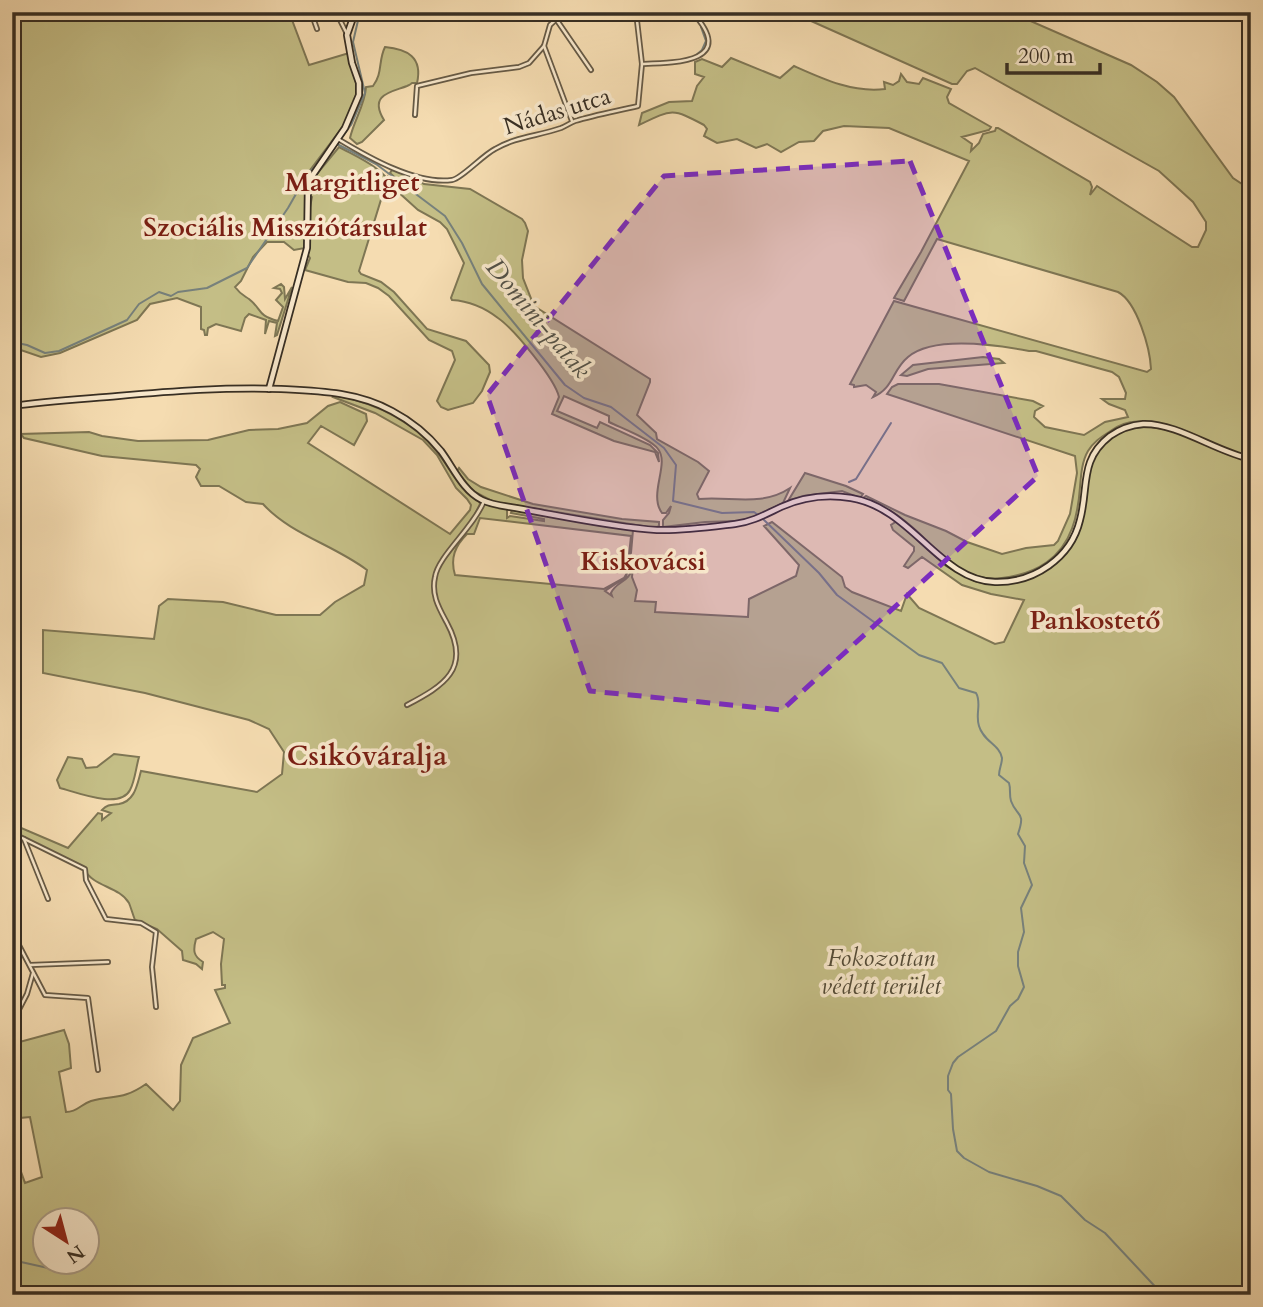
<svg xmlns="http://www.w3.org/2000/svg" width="1263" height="1307" font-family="Cardo,serif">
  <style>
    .green { fill: #c4be86; stroke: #7e7654; stroke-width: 2; fill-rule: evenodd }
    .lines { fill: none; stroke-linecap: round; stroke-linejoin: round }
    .stream { stroke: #77817c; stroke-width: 2 }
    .street-casing { stroke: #665a46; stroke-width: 6 }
    .secondary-casing { stroke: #372e23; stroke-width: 8 }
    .street { stroke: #f8e8cc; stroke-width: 2.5 }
    .secondary { stroke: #f8e8cc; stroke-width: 4.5 }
    .marked { fill: #7b2cbf; fill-opacity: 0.2; stroke: #7b2cbf; stroke-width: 5; stroke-dasharray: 14 9; stroke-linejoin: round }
    .labels { text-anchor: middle; stroke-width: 7; stroke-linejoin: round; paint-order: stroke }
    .street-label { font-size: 24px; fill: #372e23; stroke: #f8e8cc }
    .park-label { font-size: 24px; font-style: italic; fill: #534b37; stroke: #f8e8cc }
    .neighbourhood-label { font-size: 26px; font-weight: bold; fill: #7a1f14; stroke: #f8e8cc }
    .water-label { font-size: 26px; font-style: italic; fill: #525148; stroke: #f8e8cc }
    .quarter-label { font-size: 28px; font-weight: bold; fill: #7a1f14; stroke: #f8e8cc }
  </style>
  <rect width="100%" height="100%" fill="#f5dcb1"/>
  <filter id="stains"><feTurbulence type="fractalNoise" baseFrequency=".00286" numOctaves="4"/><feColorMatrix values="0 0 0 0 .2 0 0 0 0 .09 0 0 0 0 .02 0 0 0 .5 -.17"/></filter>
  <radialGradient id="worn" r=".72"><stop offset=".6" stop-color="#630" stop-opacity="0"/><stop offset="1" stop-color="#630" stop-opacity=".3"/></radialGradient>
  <g class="green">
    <path d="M 12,12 L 289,12 L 309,65 L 349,53 L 358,91 L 347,121 L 308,173 L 305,190 L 305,248 L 294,250 L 284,242 L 267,242 L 253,257 L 241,281 L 235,287 C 240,294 243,295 249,299 C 263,310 256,315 278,321 L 283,307 L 276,300 L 282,293 L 280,289 L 274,288 L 281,284 L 284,287 L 285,299 L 292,287 L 277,335 L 275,336 L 277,323 L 269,321 L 265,334 L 266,320 L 249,314 L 245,318 L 241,331 L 216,324 L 208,328 L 207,335 L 205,335 L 204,330 L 201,329 L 201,307 L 177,298 L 150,304 L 137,320 L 60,353 L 41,357 L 12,347 Z"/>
    <path d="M 791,12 L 1010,12 L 1131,65 L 1157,82 L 1174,97 L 1233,178 L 1251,190 L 1251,1295 L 12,1295 L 12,1044 L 64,1030 L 69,1044 L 71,1068 L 59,1072 L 66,1112 C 78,1112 81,1104 91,1101 C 115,1095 123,1100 146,1084 L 173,1110 L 180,1101 L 181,1065 L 193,1038 L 230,1023 L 215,990 L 225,988 L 225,985 L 222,985 L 221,964 L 224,939 L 213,932 L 196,939 C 193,950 193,956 203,962 L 202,969 L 196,964 L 183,960 L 182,951 L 157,929 L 135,920 C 133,915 131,908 129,903 C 119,886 93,887 84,869 L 12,831 L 12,824 L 68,848 L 98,813 L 102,814 L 102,820 L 111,813 L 102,810 C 108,804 111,805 119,804 C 135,801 137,785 141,771 L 257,792 L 282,774 L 284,752 L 269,729 L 249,720 L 145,693 L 43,673 L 43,630 L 154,639 L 159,606 L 168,599 L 223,602 L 276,615 L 320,615 L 335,602 L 364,585 L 367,570 C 334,545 290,534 263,504 L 246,502 L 219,486 L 201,486 L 196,477 L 200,469 L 196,465 L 102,456 L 24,438 L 21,434 L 89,432 L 102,436 L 138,441 L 208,440 L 249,430 L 278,429 L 307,423 L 328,406 L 340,402 L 366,414 L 367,421 L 354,445 L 321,426 L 308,443 L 450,534 L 470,510 L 471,505 L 467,499 L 456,488 L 437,455 L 423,440 L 375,413 L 333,397 L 335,395 C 374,403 412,420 437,452 C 451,469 459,491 479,501 L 480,504 L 475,514 L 476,517 L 483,504 L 486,504 L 507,509 L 507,518 L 510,516 L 544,521 L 544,519 L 511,513 L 512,510 L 633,530 L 631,553 L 629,555 L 631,536 L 480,518 L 474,534 L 467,534 C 455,546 450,558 455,575 L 604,589 L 624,578 L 627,573 L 626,577 L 605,591 L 612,596 L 611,593 C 617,580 629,584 633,566 L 632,577 L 637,590 L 635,601 L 656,602 L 655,612 L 748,617 L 749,599 L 796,576 L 799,565 L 764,526 L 772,522 L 842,577 L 845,587 L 852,592 L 901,611 L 907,594 L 919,608 L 995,644 L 1004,642 L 1024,600 L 991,594 L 962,585 L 922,557 L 908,568 L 904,566 L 914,551 L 914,547 L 893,530 L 891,525 L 897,521 L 946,566 L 977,582 L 1001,584 L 1039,572 L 1064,551 L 1077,528 L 1093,453 L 1111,436 L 1128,428 L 1149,427 L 1164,429 L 1163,425 C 1145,420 1128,419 1112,430 C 1103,436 1094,441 1088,451 C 1082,461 1081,475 1080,487 C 1078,515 1072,544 1047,562 C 1033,572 1019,576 1002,578 C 954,583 935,542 901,518 C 889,509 876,504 863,498 L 866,496 L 905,515 L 946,531 L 967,542 L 1002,554 L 1026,548 L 1054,545 L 1058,541 L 1070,514 L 1077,473 L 1075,456 L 887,394 L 892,387 L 898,384 L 939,384 L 1033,401 L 1043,406 L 1035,411 L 1034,417 L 1045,427 L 1084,435 L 1105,422 L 1128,417 L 1125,410 L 1109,404 L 1102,399 L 1125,399 L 1126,393 L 1119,377 L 1112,372 L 1036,351 L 1029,351 C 997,345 934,335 908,357 C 892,370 894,388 873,397 L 876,392 L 866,385 L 854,387 L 854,385 L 850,384 L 894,301 L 1147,372 L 1151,369 C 1150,348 1137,302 1118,292 L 937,239 L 904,301 L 894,298 L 921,252 L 969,161 L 889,128 L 844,126 L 823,131 L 814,141 L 799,142 L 781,152 L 767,144 L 756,148 L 737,139 L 717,143 L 704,136 L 707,129 L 704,125 C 672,108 672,109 639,125 L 642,113 L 669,102 L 692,101 L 697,86 L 704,77 L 695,74 L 695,62 L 702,59 L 722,67 L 731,58 L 780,78 L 794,66 C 823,79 853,93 885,89 L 884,82 L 893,85 L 899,81 L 901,74 L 907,82 L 919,84 L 923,78 L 951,89 L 947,97 L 949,103 L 991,127 L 989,130 L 962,137 L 972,144 L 971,151 L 979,143 L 983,134 L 995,131 L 996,128 L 998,128 L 1090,182 L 1092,187 L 1090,195 L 1097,186 L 1192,247 L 1198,247 L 1206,230 L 1206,222 L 1193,202 L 1159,171 L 975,68 L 967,71 L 957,84 L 952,84 ZM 20,1115 L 19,1118 L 30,1117 L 42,1177 L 25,1183 C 16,1161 12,1139 13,1116 ZM 46,1220 L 88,1220 L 88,1262 L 46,1262 Z"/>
    <path d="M 385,47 C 407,49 423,57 417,83 C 407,83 416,82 407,86 C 392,92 368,94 384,120 L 362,142 L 357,144 L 350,138 C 354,120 365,105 366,87 L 373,86 C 383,73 378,61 385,47 Z"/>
    <path d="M 339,147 C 361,159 382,167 396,190 L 403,185 L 390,173 L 393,169 L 412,177 L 424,184 L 470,189 L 522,219 L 525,223 L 528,231 L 522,260 L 523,278 L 534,306 L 650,379 L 650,382 L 637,415 L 656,433 L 657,439 L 698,462 L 709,471 L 697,494 L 699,499 C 730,496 762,507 790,488 L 783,503 L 752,518 L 739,521 L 705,522 L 663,527 L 663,520 L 669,513 L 671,506 L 666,513 L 662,513 C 648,494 670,464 658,449 C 651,439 621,428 609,422 L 609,416 L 564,396 L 557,411 L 597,428 L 600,422 L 650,445 L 658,453 L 659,462 L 655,452 L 614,441 L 552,414 L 559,397 C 555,379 514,329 498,318 C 485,308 468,301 452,300 L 451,298 L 464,263 L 447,229 L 440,222 L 418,210 L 396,190 L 388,177 L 359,271 L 361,274 L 381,282 L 394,292 L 427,329 L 466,341 L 489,365 L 490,372 L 482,391 L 473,403 L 448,410 L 441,407 L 437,401 L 455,360 L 452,351 L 429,340 L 389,296 L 378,288 L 366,283 L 348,282 L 305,270 L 310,258 L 308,255 L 310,207 L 312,197 L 308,195 L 316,175 Z"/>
    <polygon points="983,357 999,359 1004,363 928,369 907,376 901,375 913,365"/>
    <polygon points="459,468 468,479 481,487 533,504 622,519 659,522 659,526 655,528 494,502 473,491 457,471"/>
    <polygon points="805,473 846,486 863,494 860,498 842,491 803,496 788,501"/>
    <path d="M 114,754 L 139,757 C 136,767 135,781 130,790 C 120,810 76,792 60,788 L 57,780 L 68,757 L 82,759 L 86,768 L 97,767 Z"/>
  </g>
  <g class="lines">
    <g class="stream">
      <polyline points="695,56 702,50 706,41 701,27"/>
      <polyline points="337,144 376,164 445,216 462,243 482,284 565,385 584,398 611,407 664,448 676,465 673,501 722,513 754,512 758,515"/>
      <polyline points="330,153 351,125 365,93 353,42 360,12"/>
      <polyline points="12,342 27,345 45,353 59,351 127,320 139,304 159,292 171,296 178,292 207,288 247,268 288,208 308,173 314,168"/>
      <polyline points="849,482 856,479 891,423"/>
      <path d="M 763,519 L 819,573 L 837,595 L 919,655 L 942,663 L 959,688 L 976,693 C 982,703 975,714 979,726 C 983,741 1000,745 1002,758 C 1002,764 999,769 999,775 L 1009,783 C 1011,789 1009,795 1011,801 C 1017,818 1026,810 1018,834 L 1025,846 L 1024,863 L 1032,885 L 1021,908 L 1024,932 L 1018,952 L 1018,966 L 1024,987 L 1018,999 L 1010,1006 L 996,1031 L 958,1057 L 953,1063 L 948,1076 L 948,1090 L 951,1094 L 953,1129 L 957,1151 L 964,1158 L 989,1172 L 1037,1186 L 1061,1196 L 1085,1220 L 1105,1233 L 1163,1295"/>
      <polyline points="12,1260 66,1272"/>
    </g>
    <defs>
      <g id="street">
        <polyline points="311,12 317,29"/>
        <polyline points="336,12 347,34"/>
        <polyline points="556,19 591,70"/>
        <polyline points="544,46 572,121"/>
        <path d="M 642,64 C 677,63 738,62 692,12"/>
        <polyline points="415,115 417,86 471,73 519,67 529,63 544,46 550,25 564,12"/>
        <path d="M 338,139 C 368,157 416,185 452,180 C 461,179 483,155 495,149 C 515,137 538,136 561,128 C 566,126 570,123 575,121 C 595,115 617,111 638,106 L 642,64 L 636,12"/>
        <path d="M 407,705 C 443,686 472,669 447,623 C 439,608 431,595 435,577 C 438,556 474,527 484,501"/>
        <polyline points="12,833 85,869 86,880 106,919 141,923 156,932 152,967 156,1007"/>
        <polyline points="24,839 48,899"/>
        <polyline points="12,932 45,995 88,998 98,1070"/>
        <polyline points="30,965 108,962"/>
        <polyline points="12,1023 27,994 33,973"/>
      </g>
      <g id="secondary">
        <polyline points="269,389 307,248 308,182 345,128 359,95 359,83 352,63 347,35 355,12"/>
        <path d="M 12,406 C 47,401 83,399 118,396 C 173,391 226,387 281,389 C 320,391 357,392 392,411 C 411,421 428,435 441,451 C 453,467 463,491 482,500 C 492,505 505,506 516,508 C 562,516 611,527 657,530 C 682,531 710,527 735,524 C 752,522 766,514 781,507 C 803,497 827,494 851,498 C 912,508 939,580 995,582 C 1034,583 1071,558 1080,520 C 1089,487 1079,460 1110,436 C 1120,429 1131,425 1143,424 C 1178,423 1216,452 1251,459"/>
      </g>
    </defs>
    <use href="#street" class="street-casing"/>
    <use href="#secondary" class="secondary-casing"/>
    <use href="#street" class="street"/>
    <use href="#secondary" class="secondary"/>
  </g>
  <path class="marked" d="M 910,161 L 1038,476 L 782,710 L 590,691 L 487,395 L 664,176 Z"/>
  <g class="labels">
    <g class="street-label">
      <text transform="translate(557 111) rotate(-17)" y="8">Nádas utca</text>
    </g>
    <g class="park-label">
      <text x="881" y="966">Fokozottan<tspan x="881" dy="28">védett terület</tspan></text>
    </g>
    <g class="neighbourhood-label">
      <text x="352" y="191">Margitliget</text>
      <text x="285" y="236">Szociális Missziótársulat</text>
      <text x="643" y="570">Kiskovácsi</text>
      <text x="1095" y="629">Pankostető</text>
    </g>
    <g class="water-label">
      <text transform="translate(539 318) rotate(50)" y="9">Domini-patak</text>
    </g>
    <g class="quarter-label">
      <text x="367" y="765">Csikóváralja</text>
    </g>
  </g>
  <rect width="1263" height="1307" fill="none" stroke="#f5dcb1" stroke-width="42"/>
  <rect x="14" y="14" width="1235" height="1279" fill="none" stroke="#372e23" stroke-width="3.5"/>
  <rect x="21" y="21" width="1221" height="1265" fill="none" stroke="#372e23" stroke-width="2"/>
  <g transform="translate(66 1241) rotate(144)"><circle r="33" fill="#f8e8cc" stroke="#ab9e88" stroke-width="2"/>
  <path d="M0-5L12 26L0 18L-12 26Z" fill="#8f2418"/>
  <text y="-10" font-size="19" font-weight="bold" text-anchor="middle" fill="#372e23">N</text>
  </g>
  <path d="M1007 63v10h93v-10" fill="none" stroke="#372e23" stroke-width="3.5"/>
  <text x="1018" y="63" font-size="21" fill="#372e23" stroke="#f8e8cc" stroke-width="5" paint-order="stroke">200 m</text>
  <rect width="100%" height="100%" filter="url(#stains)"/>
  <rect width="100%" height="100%" fill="url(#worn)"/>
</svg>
